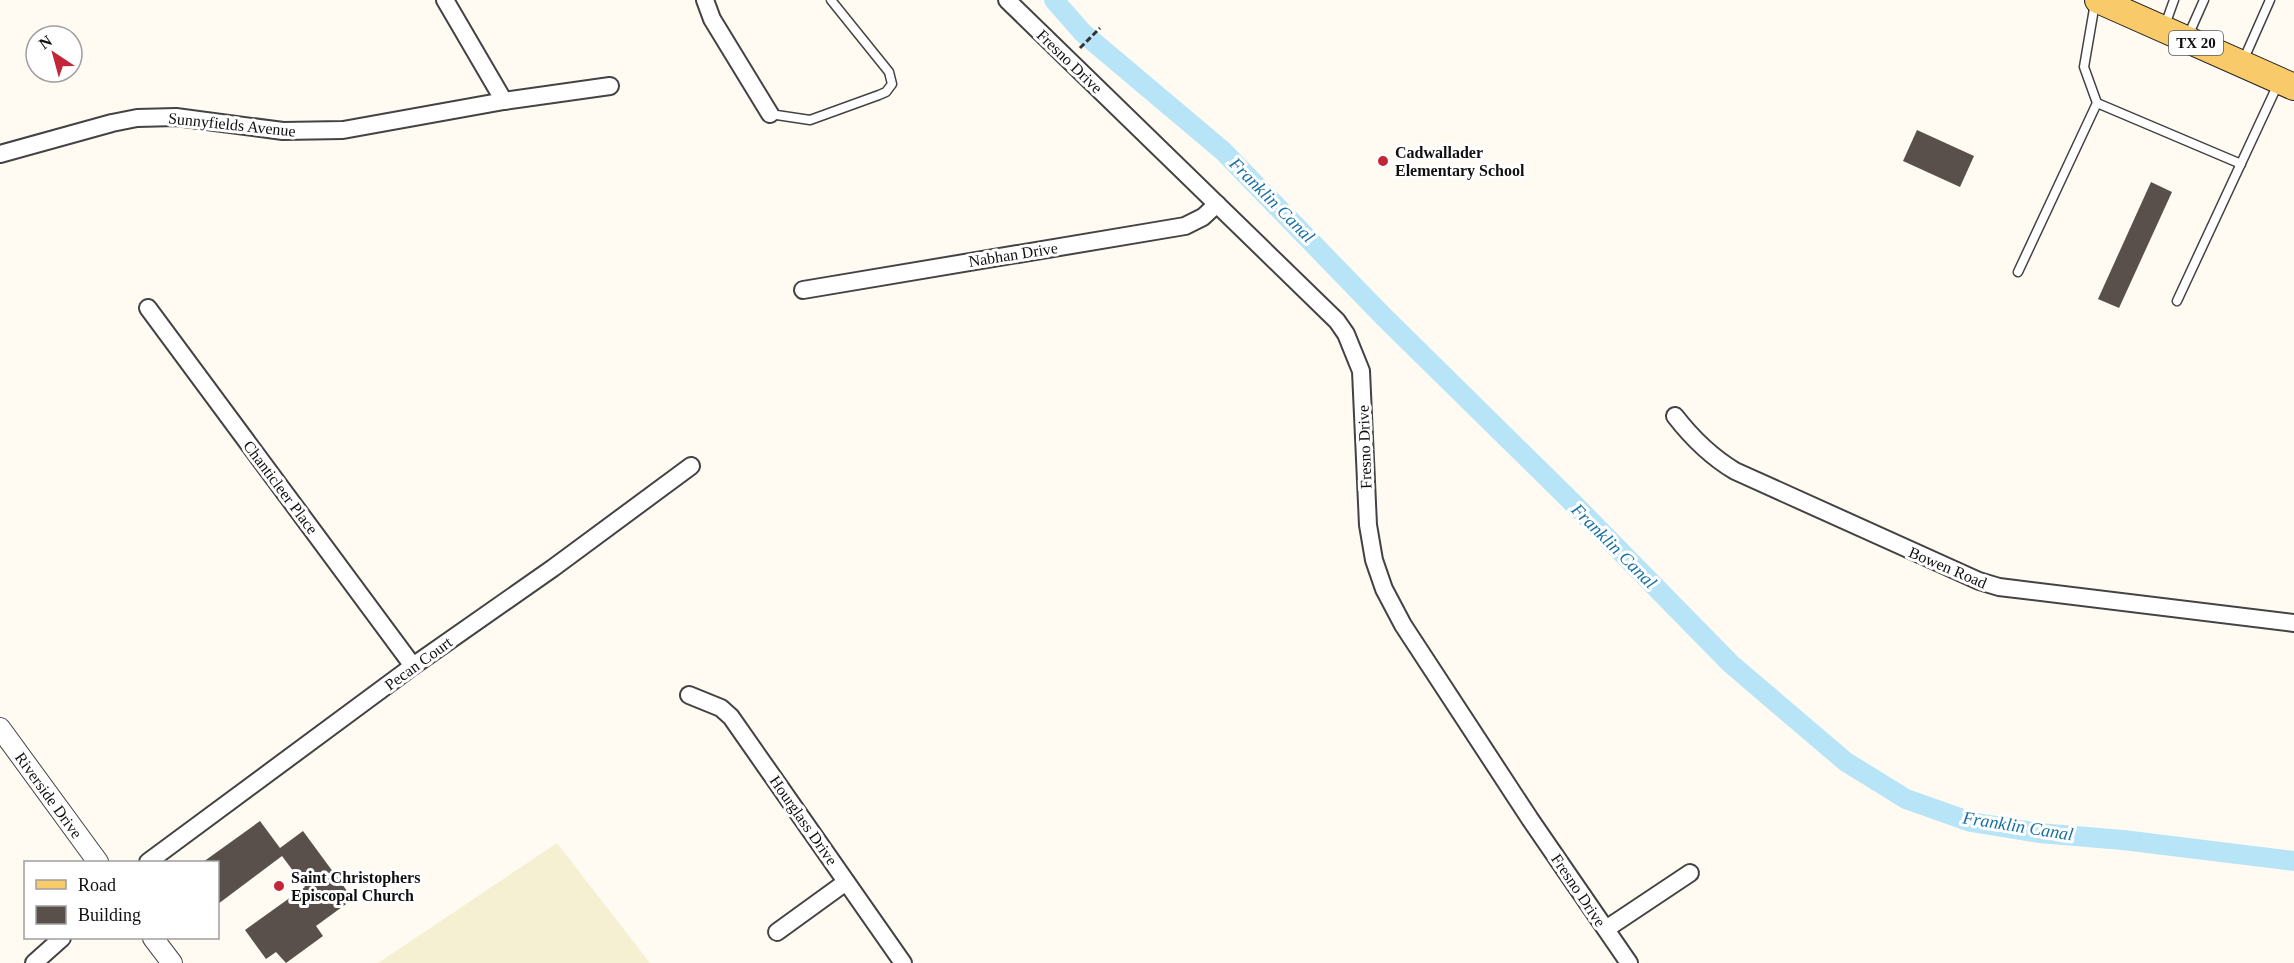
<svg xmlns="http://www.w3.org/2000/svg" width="2294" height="963" font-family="'Times New Roman',serif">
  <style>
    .farmland { fill: #f5f0d2 }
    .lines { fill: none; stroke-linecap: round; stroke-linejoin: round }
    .canal { stroke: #b7e4f7; stroke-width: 20 }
    .building { fill: #59504c }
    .service-casing { stroke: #434343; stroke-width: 11 }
    .minor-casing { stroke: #434343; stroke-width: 20 }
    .tertiary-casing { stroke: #434343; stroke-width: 22 }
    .primary-casing { stroke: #212121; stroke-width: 28 }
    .path { stroke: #323232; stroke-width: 3; stroke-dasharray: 6 3; stroke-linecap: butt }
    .service { stroke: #fff; stroke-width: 8 }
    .minor { stroke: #fff; stroke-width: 16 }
    .tertiary { stroke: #fff; stroke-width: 20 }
    .primary { stroke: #f9ca69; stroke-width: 26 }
    .poi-dot { fill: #c22639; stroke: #fff; stroke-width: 2 }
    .labels { text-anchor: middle; stroke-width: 6; stroke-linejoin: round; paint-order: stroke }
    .shield { fill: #fff; stroke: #585858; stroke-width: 1.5 }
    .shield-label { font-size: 15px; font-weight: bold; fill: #101010 }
    .street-label { font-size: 16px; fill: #101010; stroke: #fff }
    .poi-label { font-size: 16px; font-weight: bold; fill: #101010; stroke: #fff; text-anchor: start }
    .water-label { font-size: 18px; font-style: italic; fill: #1771a3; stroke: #fff }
  </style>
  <rect width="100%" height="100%" fill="#fffbf2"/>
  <polygon class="farmland" points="557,843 650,963 378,963"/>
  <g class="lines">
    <polyline class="canal" points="1054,0 1083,33 1223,151 1383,316 1576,506 1731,664 1846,762 1906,799 1971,822 2039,833 2123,840 2294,861"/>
  </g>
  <g class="building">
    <polygon points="1917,130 1974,156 1960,187 1903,161"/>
    <polygon points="2151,182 2172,192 2119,308 2098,299"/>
    <polygon points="260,821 280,848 303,831 353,899 316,926 323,936 286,963 276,952 266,959 245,930 305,887 282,856 218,904 218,862 203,862"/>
  </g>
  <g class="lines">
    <defs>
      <g id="service">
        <polyline points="2164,28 2174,0"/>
        <polyline points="2188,36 2204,0"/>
        <polyline points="2243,61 2270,0"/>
        <polyline points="2097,103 2241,164"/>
        <polyline points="770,114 810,120 879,95 886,92 892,84 889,72 831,0"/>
        <polyline points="2018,272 2097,103 2084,67 2095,3"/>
        <polyline points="2177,301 2278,84"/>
      </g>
      <g id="minor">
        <polyline points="445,0 504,101"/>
        <polyline points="705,0 712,19 770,114"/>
        <polyline points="1007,0 1337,321 1346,334 1361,371 1368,525 1374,560 1384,589 1403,625 1530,819 1629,963"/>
        <polyline points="0,154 112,123 137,118 176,117 283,131 343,130 504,101 610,86"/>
        <polyline points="803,290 1185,226 1203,217 1217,204"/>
        <polyline points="148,308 413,666"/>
        <path d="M 1675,416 C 1692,438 1710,456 1735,471 L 1979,581 L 1999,587 L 2294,623"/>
        <polyline points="689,695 721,708 731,717 903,963"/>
        <polyline points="148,862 413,666 553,568 691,466"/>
        <polyline points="1606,929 1690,873"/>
        <polyline points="777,932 846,882"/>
        <polyline points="34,963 62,938"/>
      </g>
      <g id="tertiary">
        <polyline points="0,728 98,862"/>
        <polyline points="153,938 172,963"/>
      </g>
      <polyline id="primary" points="2098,0 2294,87"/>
    </defs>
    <use href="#service" class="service-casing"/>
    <use href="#minor" class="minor-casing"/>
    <use href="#tertiary" class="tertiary-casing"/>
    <use href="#primary" class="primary-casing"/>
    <polyline class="path" points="1080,48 1100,28"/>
    <use href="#service" class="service"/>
    <use href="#minor" class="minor"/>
    <use href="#tertiary" class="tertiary"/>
    <use href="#primary" class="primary"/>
  </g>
  <g class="poi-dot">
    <circle cx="1383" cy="161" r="6"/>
    <circle cx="279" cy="886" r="6"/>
  </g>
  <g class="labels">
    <rect class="shield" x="2169" y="31" width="54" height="24" rx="4.5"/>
    <g class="shield-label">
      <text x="2196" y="48">TX 20</text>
    </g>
    <g class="street-label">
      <text transform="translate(1070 61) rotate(44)" y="6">Fresno Drive</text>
      <text transform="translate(232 124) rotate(6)" y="6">Sunnyfields Avenue</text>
      <text transform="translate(1013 254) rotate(-9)" y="6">Nabhan Drive</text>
      <text transform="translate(1364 447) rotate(-92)" y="6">Fresno Drive</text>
      <text transform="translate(281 487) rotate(53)" y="6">Chanticleer Place</text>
      <text transform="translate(1948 567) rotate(23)" y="6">Bowen Road</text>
      <text transform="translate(418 663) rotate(-36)" y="6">Pecan Court</text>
      <text transform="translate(49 795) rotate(54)" y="6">Riverside Drive</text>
      <text transform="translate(804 820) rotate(55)" y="6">Hourglass Drive</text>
      <text transform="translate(1579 890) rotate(56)" y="6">Fresno Drive</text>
    </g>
    <g class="poi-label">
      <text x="1395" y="158">Cadwallader<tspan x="1395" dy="18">Elementary School</tspan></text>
      <text x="291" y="883">Saint Christophers<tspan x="291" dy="18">Episcopal Church</tspan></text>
    </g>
    <g class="water-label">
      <text transform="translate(1272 200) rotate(45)" y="6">Franklin Canal</text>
      <text transform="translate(1614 546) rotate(45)" y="6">Franklin Canal</text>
      <text transform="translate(2018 826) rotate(9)" y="6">Franklin Canal</text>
    </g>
  </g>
  <rect x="24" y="861" width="195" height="78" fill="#ffffff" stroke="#9f9f9f" stroke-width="1.5"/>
  <rect x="36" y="880" width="30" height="9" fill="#f9ca69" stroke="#9f9f9f" stroke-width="1.5"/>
  <text x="78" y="891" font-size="18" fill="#101010">Road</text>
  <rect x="36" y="906" width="30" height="18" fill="#59504c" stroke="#9f9f9f" stroke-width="1.5"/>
  <text x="78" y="921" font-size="18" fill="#101010">Building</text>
  <g transform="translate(54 54) rotate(324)"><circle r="28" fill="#ffffff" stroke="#9f9f9f" stroke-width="1.5"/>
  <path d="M0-4.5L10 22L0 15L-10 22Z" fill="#c22639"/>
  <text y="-9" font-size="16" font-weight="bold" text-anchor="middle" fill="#101010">N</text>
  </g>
</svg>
